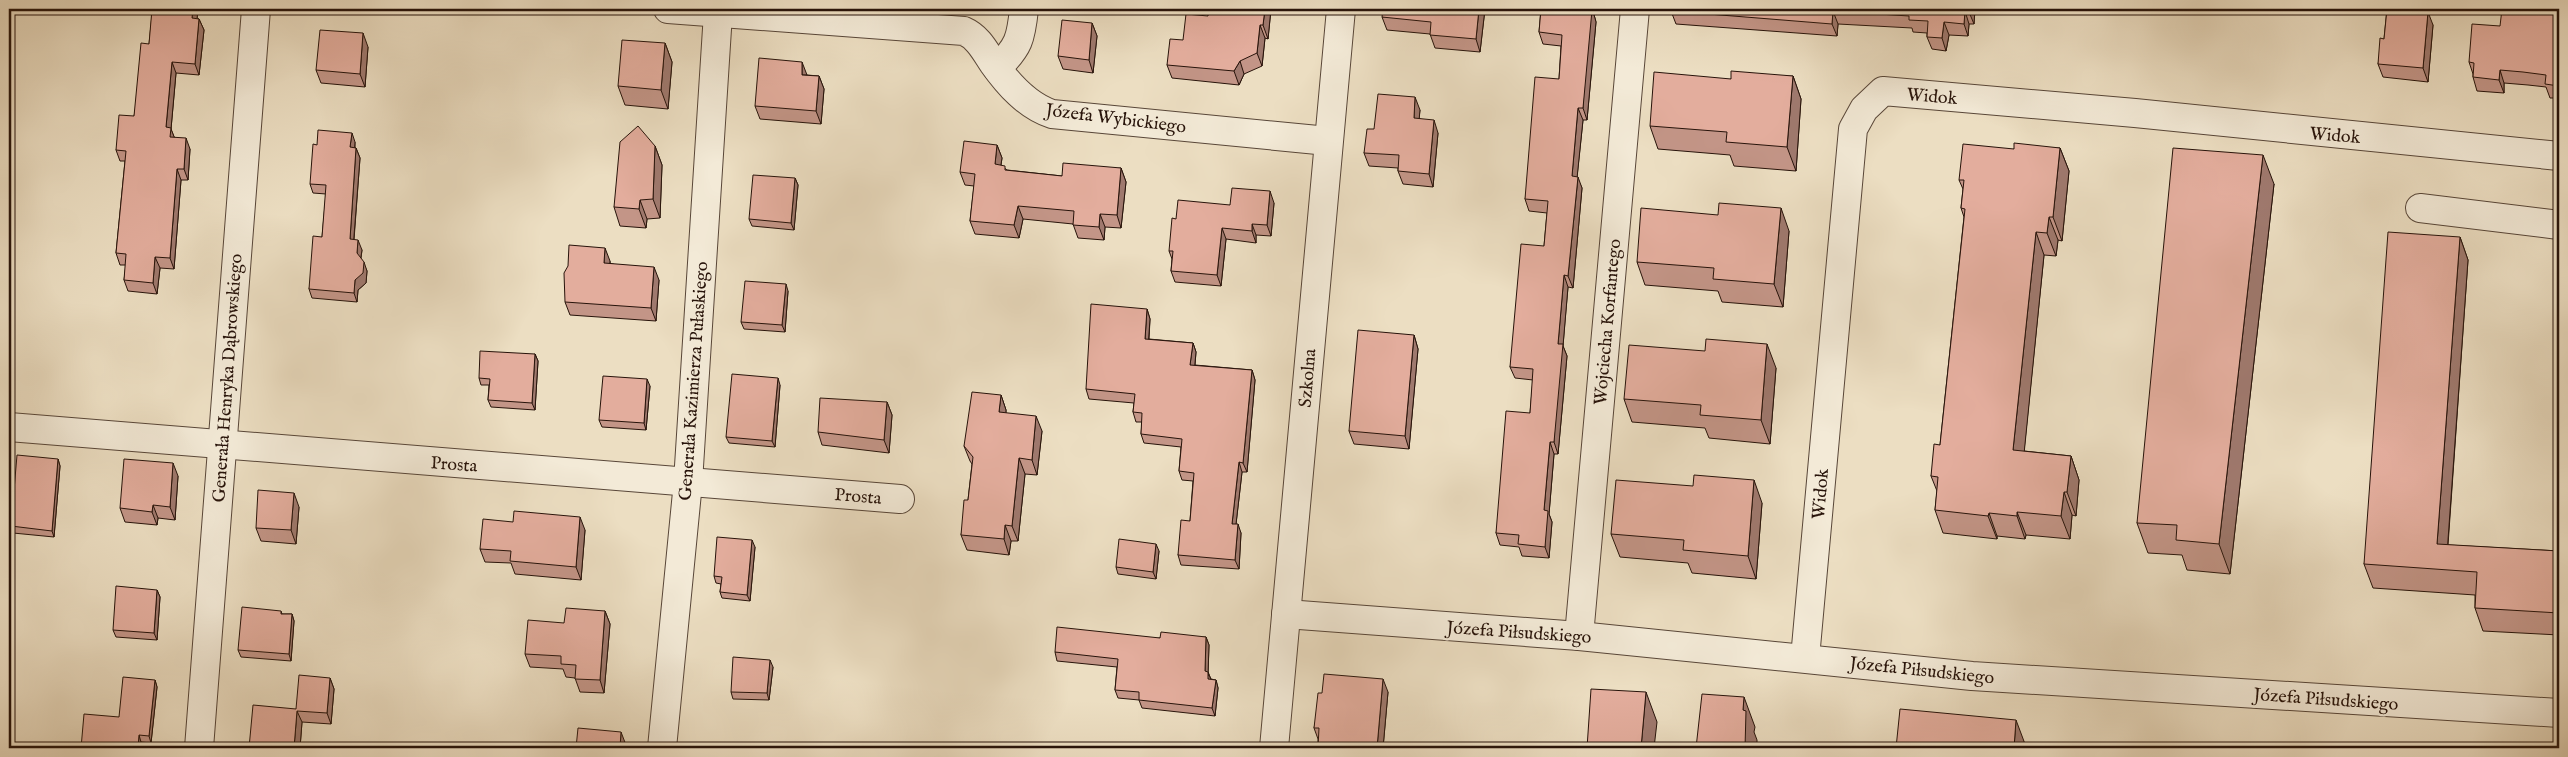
<svg xmlns="http://www.w3.org/2000/svg" width="2568" height="757" font-family="'IM FELL English',serif">
  <style>
    .lines { fill: none; stroke-linecap: round; stroke-linejoin: round }
    .minor-casing { stroke: #584638; stroke-width: 30 }
    .minor { stroke: #f3ead7; stroke-width: 28 }
    .wall { fill: #c39587; stroke: #27130a }
    .shaded-wall { fill: #9f796e; stroke: #27130a }
    .building { fill: #e3ad9d; stroke: #27130a }
    .labels { text-anchor: middle; stroke-width: 4.5; stroke-linejoin: round; paint-order: stroke }
    .street-label { font-size: 18px; fill: #27130a; stroke: #f3ead7 }
  </style>
  <rect width="100%" height="100%" fill="#ecdec2"/>
  <filter id="stains"><feTurbulence type="fractalNoise" baseFrequency=".004" numOctaves="4"/><feColorMatrix values="0 0 0 0 .2 0 0 0 0 .09 0 0 0 0 .02 0 0 0 .5 -.17"/></filter>
  <radialGradient id="worn" r=".72"><stop offset=".6" stop-color="#630" stop-opacity="0"/><stop offset="1" stop-color="#630" stop-opacity=".3"/></radialGradient>
  <g class="lines">
    <defs>
      <g id="minor">
        <path d="M 668,9 L 964,31 C 978,37 985,51 993,63 C 1008,84 1027,106 1052,114 L 1328,141"/>
        <path d="M 997,68 C 1019,47 1021,38 1024,9"/>
        <polyline points="2420,208 2559,225"/>
        <polyline points="9,427 900,499"/>
        <polyline points="1286,614 1579,636 1972,676 2559,713"/>
        <polyline points="1579,636 1635,9"/>
        <polyline points="1805,658 1853,129 1864,109 1883,91 2135,113 2559,156"/>
        <polyline points="199,748 256,9"/>
        <polyline points="662,748 688,482 718,13"/>
        <polyline points="1274,748 1341,9"/>
      </g>
    </defs>
    <use href="#minor" class="minor-casing"/>
    <use href="#minor" class="minor"/>
  </g>
  <g class="wall">
    <polygon points="147,9 198,9 197,18 199,19 204,30 199,75 176,73 171,129 174,137 190,149 188,180 181,180 174,269 160,268 157,294 128,291 124,280 126,265 120,265 116,253 125,161 120,161 116,150 134,116 149,44 152,15"/>
    <polygon points="1209,9 1271,9 1268,39 1265,38 1262,66 1244,74 1239,85 1172,78 1167,65 1183,40 1208,16"/>
    <polygon points="1485,9 1480,52 1435,48 1430,34 1387,30 1382,17"/>
    <polygon points="1541,9 1593,9 1593,11 1596,22 1587,120 1583,120 1577,177 1582,188 1573,288 1568,287 1565,321 1563,346 1567,356 1558,454 1554,454 1549,514 1552,522 1549,558 1522,556 1519,547 1500,545 1496,533 1530,413 1533,380 1515,378 1510,367 1544,246 1547,213 1529,211 1525,199 1559,79 1561,46 1543,44 1539,32"/>
    <polygon points="1975,9 1974,24 1969,24 1968,36 1949,35 1946,51 1932,49 1927,37 1927,33 1913,32 1912,28 1838,24 1837,36 1676,24 1671,11"/>
    <polygon points="2387,9 2423,9 2423,12 2433,25 2428,82 2383,77 2378,64 2384,39"/>
    <polygon points="2559,9 2559,98 2550,98 2546,87 2528,85 2504,83 2504,93 2477,91 2473,77 2473,74 2469,62 2500,26"/>
    <polygon points="1092,23 1097,36 1093,73 1063,69 1058,56"/>
    <polygon points="665,43 672,62 668,109 625,105 618,86"/>
    <polygon points="368,47 365,87 321,83 316,70"/>
    <polygon points="807,75 819,76 824,89 821,124 760,119 755,106"/>
    <polygon points="1793,76 1801,99 1796,171 1734,166 1730,155 1658,149 1650,126 1731,79"/>
    <polygon points="1420,110 1419,118 1438,133 1433,187 1403,184 1398,171 1398,168 1369,166 1364,153 1374,129"/>
    <polygon points="355,142 355,148 356,148 360,158 354,240 362,250 361,258 367,271 366,283 358,290 357,302 312,298 309,289 322,237 326,194 313,193 310,184"/>
    <polygon points="997,145 1002,158 1001,165 1007,170 1062,176 1121,168 1126,182 1121,228 1105,227 1104,240 1078,238 1073,224 1023,219 1019,238 975,234 970,221 974,186 965,185 960,172"/>
    <polygon points="655,146 662,165 660,218 647,219 646,228 620,226 614,207"/>
    <polygon points="2060,148 2069,171 2062,241 2058,240 2056,256 2044,255 2024,451 2071,456 2079,480 2076,516 2072,515 2070,539 2026,535 2025,539 1997,536 1997,539 1943,533 1935,510 1937,491 1931,476 1940,445 1964,217 1961,208 1963,189 1959,180 2014,149"/>
    <polygon points="795,178 798,185 794,230 752,226 749,219"/>
    <polygon points="2274,184 2230,574 2187,570 2182,555 2148,553 2137,523"/>
    <polygon points="1274,203 1271,236 1256,235 1256,243 1226,239 1221,286 1175,282 1171,271 1172,259 1169,251 1230,205"/>
    <polygon points="1789,231 1783,307 1722,302 1718,291 1645,285 1637,262"/>
    <polygon points="2460,237 2468,260 2448,545 2559,551 2559,635 2483,631 2475,608 2475,595 2373,588 2364,564"/>
    <polygon points="610,261 610,263 659,280 656,321 570,315 565,302"/>
    <polygon points="788,291 785,332 744,329 741,322"/>
    <polygon points="1147,309 1150,319 1149,339 1193,343 1196,352 1195,365 1252,370 1255,380 1247,472 1242,472 1236,524 1241,533 1239,569 1181,565 1178,555 1190,521 1193,481 1182,480 1179,471 1181,447 1144,443 1141,434 1142,422 1136,422 1133,412 1134,403 1089,399 1086,389"/>
    <polygon points="1414,335 1418,349 1409,449 1354,444 1349,431"/>
    <polygon points="535,354 538,361 535,410 491,407 488,400 489,385 481,385 479,378"/>
    <polygon points="1776,368 1770,444 1709,438 1705,428 1632,422 1624,399"/>
    <polygon points="780,385 775,447 729,443 726,437"/>
    <polygon points="650,386 646,430 602,427 599,420"/>
    <polygon points="1001,395 1006,410 1006,413 1042,431 1037,475 1025,474 1018,541 1011,541 1009,555 967,550 961,535 968,500 972,464 970,461 964,446"/>
    <polygon points="887,402 892,415 889,453 822,445 818,432"/>
    <polygon points="58,459 60,466 54,537 13,533 11,526"/>
    <polygon points="178,476 175,520 158,518 157,525 125,522 120,508"/>
    <polygon points="1762,503 1756,579 1692,573 1688,563 1620,557 1611,534"/>
    <polygon points="299,507 296,544 261,541 256,528"/>
    <polygon points="585,530 581,580 515,574 511,563 485,562 480,549"/>
    <polygon points="755,547 750,601 722,598 720,592 721,584 716,583 714,576"/>
    <polygon points="1159,551 1156,579 1118,574 1116,567"/>
    <polygon points="157,590 160,597 157,640 116,637 113,630"/>
    <polygon points="281,611 282,614 292,614 294,621 291,661 241,657 238,650"/>
    <polygon points="605,611 610,624 604,693 580,692 575,678 566,677 563,669 530,667 525,654 564,623"/>
    <polygon points="1206,637 1209,645 1208,672 1211,679 1216,680 1218,688 1215,716 1142,708 1139,700 1118,698 1115,690 1117,667 1057,661 1055,652 1160,638"/>
    <polygon points="773,667 769,700 733,699 731,692"/>
    <polygon points="330,678 334,689 331,724 302,722 300,748 249,748 296,709"/>
    <polygon points="155,680 157,687 151,743 141,742 119,717"/>
    <polygon points="1388,692 1383,748 1318,748 1318,739 1314,728 1322,693"/>
  </g>
  <g class="shaded-wall">
    <polygon points="193,9 198,9 196,29 192,18"/>
    <polygon points="1265,9 1271,9 1268,39 1263,25"/>
    <polygon points="1479,9 1485,9 1480,52 1476,39"/>
    <polygon points="1588,9 1593,9 1593,11 1596,22 1587,120 1583,108"/>
    <polygon points="1970,9 1975,9 1974,24 1969,12"/>
    <polygon points="2417,9 2423,9 2422,25 2417,11"/>
    <polygon points="2555,9 2559,9 2559,44 2554,31"/>
    <polygon points="1833,11 1838,24 1837,36 1832,24"/>
    <polygon points="1965,11 1969,24 1968,36 1964,24"/>
    <polygon points="2428,12 2433,25 2428,82 2423,68"/>
    <polygon points="199,19 204,30 199,75 195,64"/>
    <polygon points="1944,22 1949,35 1946,51 1942,38"/>
    <polygon points="1092,23 1097,36 1093,73 1089,60"/>
    <polygon points="1260,25 1265,38 1262,66 1257,53"/>
    <polygon points="363,33 368,47 365,87 360,74"/>
    <polygon points="665,43 672,62 668,109 661,90"/>
    <polygon points="1240,61 1244,74 1239,85 1234,71"/>
    <polygon points="172,62 176,73 171,129 175,139 174,148 166,127"/>
    <polygon points="802,62 807,75 802,75"/>
    <polygon points="2500,70 2504,83 2504,93 2499,80"/>
    <polygon points="819,76 824,89 821,124 816,111"/>
    <polygon points="1793,76 1801,99 1796,171 1787,147"/>
    <polygon points="1415,97 1420,110 1418,131 1414,118"/>
    <polygon points="1578,108 1583,120 1576,188 1572,176"/>
    <polygon points="1434,120 1438,133 1433,187 1429,174"/>
    <polygon points="352,133 355,142 354,157 350,147"/>
    <polygon points="186,138 190,149 188,180 184,169"/>
    <polygon points="997,145 1002,158 999,177 995,164"/>
    <polygon points="655,146 662,165 660,218 653,199"/>
    <polygon points="356,148 360,158 353,249 350,239"/>
    <polygon points="2060,148 2069,171 2062,241 2053,217"/>
    <polygon points="2263,155 2274,184 2230,574 2219,544"/>
    <polygon points="1121,168 1126,182 1121,228 1117,215"/>
    <polygon points="177,169 181,180 174,269 170,258"/>
    <polygon points="1578,177 1582,188 1573,288 1568,276"/>
    <polygon points="795,178 798,185 794,230 791,223"/>
    <polygon points="1270,191 1274,203 1271,236 1267,225"/>
    <polygon points="640,200 647,219 646,228 639,209"/>
    <polygon points="1018,206 1023,219 1019,238 1014,225"/>
    <polygon points="1781,208 1789,231 1783,307 1774,284"/>
    <polygon points="1100,214 1105,227 1104,240 1099,227"/>
    <polygon points="2049,217 2058,240 2056,256 2047,233"/>
    <polygon points="1252,224 1256,235 1256,243 1252,231"/>
    <polygon points="1222,228 1226,239 1221,286 1217,275"/>
    <polygon points="2036,232 2044,255 2022,474 2013,450"/>
    <polygon points="2460,237 2468,260 2446,568 2437,544"/>
    <polygon points="358,240 362,250 360,263 357,253"/>
    <polygon points="605,248 610,261 609,276 604,263"/>
    <polygon points="155,257 160,268 157,294 153,283"/>
    <polygon points="364,262 367,271 366,283 358,290 357,302 354,293 355,280"/>
    <polygon points="654,267 659,280 656,321 651,308"/>
    <polygon points="1564,275 1568,287 1563,346 1567,356 1558,454 1554,442 1558,344"/>
    <polygon points="786,284 788,291 785,332 782,325"/>
    <polygon points="1147,309 1150,319 1148,348 1145,339"/>
    <polygon points="1414,335 1418,349 1409,449 1405,436"/>
    <polygon points="1193,343 1196,352 1194,374 1190,365"/>
    <polygon points="1767,344 1776,368 1770,444 1761,420"/>
    <polygon points="535,354 538,361 535,410 532,403"/>
    <polygon points="1252,370 1255,380 1247,472 1243,463"/>
    <polygon points="778,378 780,385 775,447 772,441"/>
    <polygon points="647,379 650,386 646,430 644,423"/>
    <polygon points="1001,395 1006,410 1005,427 999,412"/>
    <polygon points="887,402 892,415 889,453 884,440"/>
    <polygon points="1036,416 1042,431 1037,475 1032,460"/>
    <polygon points="1550,442 1554,454 1549,514 1552,522 1549,558 1545,547 1544,510"/>
    <polygon points="2071,456 2079,480 2076,516 2067,492"/>
    <polygon points="1019,458 1025,474 1018,541 1012,526"/>
    <polygon points="58,459 60,466 54,537 52,531"/>
    <polygon points="1239,462 1242,472 1235,533 1232,524"/>
    <polygon points="173,463 178,476 175,520 170,507"/>
    <polygon points="1754,480 1762,503 1756,579 1748,556"/>
    <polygon points="2064,492 2072,515 2070,539 2061,516"/>
    <polygon points="294,493 299,507 296,544 291,530"/>
    <polygon points="153,505 158,518 157,525 152,512"/>
    <polygon points="2017,512 2026,535 2025,539 2017,516"/>
    <polygon points="1989,513 1997,536 1997,539 1988,516"/>
    <polygon points="580,517 585,530 581,580 576,567"/>
    <polygon points="1238,524 1241,533 1239,569 1235,560"/>
    <polygon points="1005,525 1011,541 1009,555 1004,539"/>
    <polygon points="752,540 755,547 750,601 747,595"/>
    <polygon points="1156,544 1159,551 1156,579 1153,572"/>
    <polygon points="157,590 160,597 157,640 154,633"/>
    <polygon points="605,611 610,624 604,693 600,680"/>
    <polygon points="292,614 294,621 291,661 289,654"/>
    <polygon points="1206,637 1209,645 1208,676 1208,672 1211,680 1211,687 1205,671"/>
    <polygon points="770,660 773,667 769,700 767,693"/>
    <polygon points="330,678 334,689 331,724 327,713"/>
    <polygon points="1383,679 1388,692 1383,748 1377,748"/>
    <polygon points="155,680 157,687 151,743 149,736"/>
    <polygon points="1216,680 1218,688 1215,716 1212,708"/>
    <polygon points="1646,692 1657,722 1654,748 1641,748"/>
    <polygon points="1744,697 1755,727 1754,732 1757,740 1757,748 1745,748 1743,710"/>
    <polygon points="297,711 302,722 300,748 294,748"/>
    <polygon points="2016,720 2025,744 2024,748 2014,748"/>
    <polygon points="621,732 626,745 626,748 620,748"/>
    <polygon points="139,735 141,742 141,748 138,748"/>
  </g>
  <g class="building">
    <polygon points="152,9 193,9 192,18 199,19 195,64 172,62 166,127 171,128 170,137 186,138 184,169 177,169 170,258 155,257 153,283 124,280 126,254 116,253 126,151 116,150 119,115 134,116 141,43 149,44"/>
    <polygon points="1209,9 1265,9 1263,25 1260,25 1257,53 1240,61 1234,71 1167,65 1170,39 1183,40 1186,14 1208,16"/>
    <polygon points="1383,9 1479,9 1476,39 1430,35 1431,22 1382,17"/>
    <polygon points="1541,9 1588,9 1592,10 1583,108 1578,108 1572,176 1578,177 1568,276 1564,275 1561,310 1558,344 1563,344 1554,442 1550,442 1544,510 1548,511 1545,547 1518,544 1519,535 1496,533 1506,411 1530,413 1533,369 1510,367 1521,244 1544,246 1548,201 1525,199 1535,77 1559,79 1562,35 1539,32"/>
    <polygon points="1672,9 1970,9 1969,12 1965,11 1964,24 1944,22 1942,38 1927,37 1928,21 1909,20 1909,16 1833,11 1832,24 1671,11"/>
    <polygon points="2387,9 2417,9 2417,11 2428,12 2423,68 2378,64 2380,38 2384,39"/>
    <polygon points="2502,9 2555,9 2554,31 2559,32 2559,86 2545,84 2546,75 2523,72 2500,70 2499,80 2473,77 2474,63 2469,62 2472,24 2500,26"/>
    <polygon points="1062,20 1092,23 1089,60 1058,56"/>
    <polygon points="320,30 363,33 360,74 316,70"/>
    <polygon points="622,40 665,43 661,90 618,86"/>
    <polygon points="759,58 802,62 802,75 819,76 816,111 755,106"/>
    <polygon points="1731,71 1793,76 1787,147 1726,142 1727,132 1650,126 1654,72 1731,79"/>
    <polygon points="1378,94 1415,97 1414,118 1434,120 1429,174 1398,171 1399,155 1364,153 1367,129 1374,129"/>
    <polygon points="638,126 655,146 653,199 640,200 639,209 614,207 620,142"/>
    <polygon points="318,130 352,133 350,147 356,148 350,239 358,240 357,253 364,262 363,273 355,280 354,293 309,289 313,236 322,237 326,185 310,184 313,144 317,145"/>
    <polygon points="964,141 997,145 995,164 1005,166 1005,170 1062,176 1063,163 1121,168 1117,215 1100,214 1099,227 1073,225 1074,211 1018,206 1014,225 970,221 975,174 960,172"/>
    <polygon points="2014,143 2060,148 2053,217 2049,217 2047,233 2036,232 2013,450 2071,456 2067,492 2064,492 2061,516 2017,512 2017,516 1989,513 1988,516 1935,510 1938,477 1931,476 1934,444 1940,445 1965,209 1961,208 1964,180 1959,180 1963,144 2014,149"/>
    <polygon points="2173,148 2263,155 2219,544 2176,540 2177,525 2137,523"/>
    <polygon points="753,175 795,178 791,223 749,219"/>
    <polygon points="1232,188 1270,191 1267,225 1252,224 1252,231 1222,228 1217,275 1171,271 1173,251 1169,251 1172,218 1176,219 1178,200 1230,205"/>
    <polygon points="1719,203 1781,208 1774,284 1713,279 1714,268 1637,262 1641,208 1718,215"/>
    <polygon points="2388,232 2460,237 2437,544 2559,551 2559,613 2475,608 2477,572 2364,564"/>
    <polygon points="569,245 605,248 604,263 654,267 651,308 565,302 564,273 568,266"/>
    <polygon points="745,281 786,284 782,325 741,322"/>
    <polygon points="1091,304 1147,309 1145,339 1193,343 1190,365 1252,370 1243,463 1239,462 1232,524 1238,524 1235,560 1178,555 1181,520 1190,521 1194,473 1179,471 1182,439 1141,434 1142,413 1133,412 1135,394 1086,389"/>
    <polygon points="1358,330 1414,335 1405,436 1349,431"/>
    <polygon points="1706,339 1767,344 1761,420 1700,415 1701,405 1624,399 1629,345 1705,351"/>
    <polygon points="480,351 535,354 532,403 488,400 490,379 479,378"/>
    <polygon points="732,374 778,378 772,441 726,437"/>
    <polygon points="603,376 647,379 644,423 599,420"/>
    <polygon points="972,392 1001,395 999,412 1036,416 1032,460 1019,458 1012,526 1005,525 1004,539 961,535 964,500 968,500 973,457 964,446"/>
    <polygon points="820,398 887,402 884,440 818,432"/>
    <polygon points="17,455 58,459 52,531 11,526"/>
    <polygon points="124,459 173,463 170,507 153,505 152,512 120,508"/>
    <polygon points="1694,475 1754,480 1748,556 1683,550 1684,540 1611,534 1616,480 1693,486"/>
    <polygon points="258,490 294,493 291,530 256,528"/>
    <polygon points="514,511 580,517 576,567 510,561 511,551 480,549 483,519 513,522"/>
    <polygon points="717,537 752,540 747,595 720,592 722,577 714,576"/>
    <polygon points="1119,539 1156,544 1153,572 1116,567"/>
    <polygon points="116,586 157,590 154,633 113,630"/>
    <polygon points="242,607 281,611 281,614 292,614 289,654 238,650"/>
    <polygon points="566,608 605,611 600,680 575,679 576,665 561,664 561,656 525,654 528,620 564,623"/>
    <polygon points="1057,627 1160,638 1161,632 1206,637 1205,671 1208,672 1208,679 1216,680 1212,708 1139,700 1139,692 1115,690 1118,659 1055,652"/>
    <polygon points="733,657 770,660 767,693 731,692"/>
    <polygon points="1324,674 1383,679 1377,748 1318,748 1319,728 1314,728 1318,693 1322,693"/>
    <polygon points="299,675 330,678 327,713 297,711 294,748 249,748 253,705 296,709"/>
    <polygon points="123,677 155,680 149,736 139,735 138,748 81,748 84,714 119,717"/>
    <polygon points="1591,689 1646,692 1641,748 1587,748"/>
    <polygon points="1702,694 1744,697 1743,710 1746,711 1745,748 1696,748"/>
    <polygon points="1900,709 2016,720 2014,748 1896,748"/>
    <polygon points="578,728 621,732 620,748 576,748"/>
  </g>
  <g class="labels">
    <g class="street-label">
      <text transform="translate(1932 96) rotate(5)" y="6">Widok</text>
      <text transform="translate(1116 118) rotate(7)" y="6">Józefa Wybickiego</text>
      <text transform="translate(2335 135) rotate(5)" y="6">Widok</text>
      <text transform="translate(1607 322) rotate(-85)" y="6">Wojciecha Korfantego</text>
      <text transform="translate(227 378) rotate(-86)" y="6">Generała Henryka Dąbrowskiego</text>
      <text transform="translate(1307 378) rotate(-85)" y="6">Szkolna</text>
      <text transform="translate(693 381) rotate(-86)" y="6">Generała Kazimierza Pułaskiego</text>
      <text transform="translate(454 464) rotate(4)" y="6">Prosta</text>
      <text transform="translate(1820 494) rotate(-85)" y="6">Widok</text>
      <text transform="translate(858 496) rotate(5)" y="6">Prosta</text>
      <text transform="translate(1519 632) rotate(4)" y="6">Józefa Piłsudskiego</text>
      <text transform="translate(1922 670) rotate(6)" y="6">Józefa Piłsudskiego</text>
      <text transform="translate(2326 699) rotate(4)" y="6">Józefa Piłsudskiego</text>
    </g>
  </g>
  <rect width="2568" height="757" fill="none" stroke="#ecdec2" stroke-width="30"/>
  <rect x="10" y="10" width="2548" height="737" fill="none" stroke="#27130a" stroke-width="2.5"/>
  <rect x="15" y="15" width="2538" height="727" fill="none" stroke="#27130a"/>
  <rect width="100%" height="100%" filter="url(#stains)"/>
  <rect width="100%" height="100%" fill="url(#worn)"/>
</svg>
